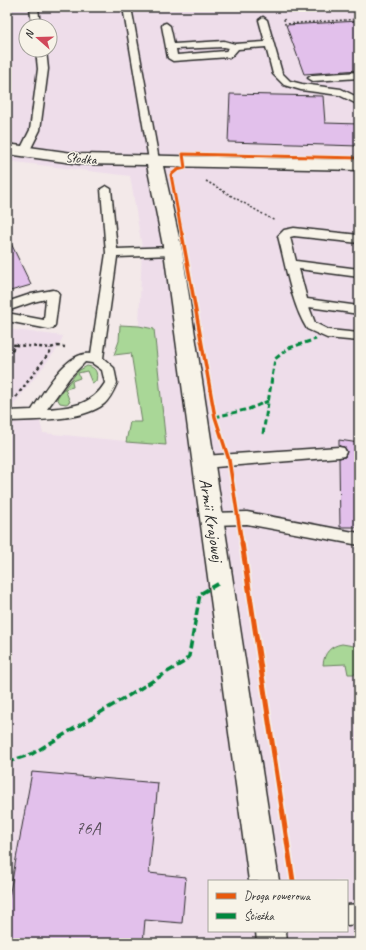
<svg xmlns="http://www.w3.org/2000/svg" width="366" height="950" font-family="Caveat,sans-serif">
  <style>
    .built { fill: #eeddea; fill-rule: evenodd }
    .green { fill: #a9d797; stroke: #6a8161 }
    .building { fill: #e2c0eb; stroke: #2b2b2b }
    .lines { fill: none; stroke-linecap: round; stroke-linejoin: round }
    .service-casing { stroke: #2b2b2b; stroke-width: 3 }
    .minor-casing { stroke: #2b2b2b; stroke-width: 3 }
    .path-far1 { stroke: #2b2b2b; stroke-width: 1.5; stroke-dasharray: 2 2; stroke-linecap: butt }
    .path { stroke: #2b2b2b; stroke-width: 2.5; stroke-dasharray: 3 3; stroke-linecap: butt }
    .service { fill: #f7f3e8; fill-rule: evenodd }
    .minor { fill: #f7f3e8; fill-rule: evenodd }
    .quiet-far1 { stroke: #00873e; stroke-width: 3; stroke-dasharray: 5.5 3; stroke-linecap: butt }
    .quiet { stroke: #00873e; stroke-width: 3.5; stroke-dasharray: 8 3.5; stroke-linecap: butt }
    .cycleway-far2-casing { stroke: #f7f3e8; stroke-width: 4.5 }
    .cycleway-far1-casing { stroke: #f7f3e8; stroke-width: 6 }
    .cycleway-casing { stroke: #f7f3e8; stroke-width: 8 }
    .cycleway-far2 { stroke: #e8590c; stroke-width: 3 }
    .cycleway-far1 { stroke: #e8590c; stroke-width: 3.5 }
    .cycleway { stroke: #e8590c; stroke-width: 5 }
    .labels { text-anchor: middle; stroke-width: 3; stroke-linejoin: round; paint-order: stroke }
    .far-street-label { font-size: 14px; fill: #2b2b2b; stroke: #f7f3e8 }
    .street-label { font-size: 17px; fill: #2b2b2b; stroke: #f7f3e8 }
    .near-number-label { font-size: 18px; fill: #59505b }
  </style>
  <rect width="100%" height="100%" fill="#f3e9e9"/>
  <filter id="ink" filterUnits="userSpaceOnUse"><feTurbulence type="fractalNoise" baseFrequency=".025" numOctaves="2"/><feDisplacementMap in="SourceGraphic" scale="8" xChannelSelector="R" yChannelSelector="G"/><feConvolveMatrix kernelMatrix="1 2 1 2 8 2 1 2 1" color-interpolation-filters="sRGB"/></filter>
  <g filter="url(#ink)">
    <path class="built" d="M 7,7 L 359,7 L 359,943 L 7,943 L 7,329 L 63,336 L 58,348 L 11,408 L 16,422 L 39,418 L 43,433 L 166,445 L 154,329 L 139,326 L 142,247 L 130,176 L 7,161 ZM 26,26 L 50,26 L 50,50 L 26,50 ZM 209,881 L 347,881 L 347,931 L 209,931 Z"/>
    <g class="green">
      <polygon points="120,325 139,326 154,329 166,445 126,442 130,422 142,422 131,353 114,355 119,341"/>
      <path d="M 87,366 C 96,367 98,373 96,381 L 92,383 L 87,371 L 78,373 L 80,378 L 72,381 L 73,387 L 65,389 L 70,402 L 66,404 L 60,403 L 57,398 L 78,371 Z"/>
      <path d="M 342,644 L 354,646 L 359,649 L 359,674 L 348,674 L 346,664 L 323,665 C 324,653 330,646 342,644 Z"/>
    </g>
    <g class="building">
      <polygon points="359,21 359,70 304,74 286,25"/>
      <polygon points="230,94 323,96 325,123 359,124 359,146 228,142"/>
      <polygon points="7,235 31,285 7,292"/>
      <polygon points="339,440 359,443 359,527 340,527 339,458 345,457 347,451 344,447 339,446"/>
      <polygon points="32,772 158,783 149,873 186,877 182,923 145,920 143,943 7,943 7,908"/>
    </g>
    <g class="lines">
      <defs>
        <g id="service">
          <polygon points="30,7 38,7 40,26 32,26"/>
          <polygon points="123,7 131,7 159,160 154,163 149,160"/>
          <path d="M 263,17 L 267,20 L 282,73 L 290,81 L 302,84 L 341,89 L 359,98 L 359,105 L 339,95 L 301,90 L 284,85 L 273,74 L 266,47 L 238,49 L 232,56 L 229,57 L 173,61 L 168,58 L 162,26 L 163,24 L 166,23 L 170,26 L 174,44 L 224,41 L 235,44 L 265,42 L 259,20 ZM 224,47 L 229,48 L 226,51 L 177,55 L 176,49 Z"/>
          <polygon points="36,50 46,50 48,69 40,130 29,152 24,155 19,152 30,130 38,69"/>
          <polygon points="359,72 359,78 313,81 308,78 313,75"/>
          <path d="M 106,186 L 111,189 L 117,249 L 173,247 L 177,248 L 179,251 L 177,254 L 173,255 L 117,257 L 103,358 L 114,368 L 117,383 C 114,390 110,399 104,404 C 83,421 33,420 7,421 L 7,411 L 32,410 C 44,392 67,350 91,354 L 106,253 L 101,189 ZM 85,362 L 92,363 L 102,370 L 105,383 C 91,406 71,407 47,409 L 70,377 Z"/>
          <path d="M 294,228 L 359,235 L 359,243 L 294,236 L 290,237 L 296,261 L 359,269 L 359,277 L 299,269 L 307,299 L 359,306 L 359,314 L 309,307 L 315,323 L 329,330 L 359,333 L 359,341 L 327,338 L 307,329 C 291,303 286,266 278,236 L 284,230 Z"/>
          <polygon points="53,290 57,291 59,294 55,325 53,328 49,329 7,321 7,313 44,320 46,299 33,302 7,311 7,302 31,294"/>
          <polygon points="339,447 344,448 346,452 344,456 339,457 203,468 198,466 196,462 198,458 203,456"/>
          <polygon points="247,512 359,533 359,545 247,524 212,525 207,523 205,519 207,515 212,513"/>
          <polygon points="359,904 359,924 347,925 347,905"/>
        </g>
        <g id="minor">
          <polygon points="7,144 80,154 359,160 359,170 163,166 182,251 279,881 249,881 164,251 147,165 80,164 7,154"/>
          <polygon points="256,931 286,931 287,943 257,943"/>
        </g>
      </defs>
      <use href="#service" class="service-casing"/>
      <use href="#minor" class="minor-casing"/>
      <g class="path-far1">
        <polyline points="284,19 285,24 359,19"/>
        <polyline points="206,181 275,221"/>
      </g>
      <g class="path">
        <polyline points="7,344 16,345"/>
        <polyline points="8,355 16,345 50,348 57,346 65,347"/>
        <polyline points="16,397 50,352 50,348"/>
      </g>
      <use href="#service" class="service"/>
      <use href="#minor" class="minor"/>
      <g class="quiet-far1">
        <polyline points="215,417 249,409 268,401"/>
        <polyline points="263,434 275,359 289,348 316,339"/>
      </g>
      <polyline class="quiet" points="7,762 32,754 184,662 189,656 200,594 221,582"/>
      <defs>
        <polyline id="cycleway-far2" points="182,235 171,175 177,170 185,168 183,154 359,158"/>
        <polyline id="cycleway-far1" points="182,234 215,417 229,460 242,544"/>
        <polyline id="cycleway" points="242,543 293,881"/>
      </defs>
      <use href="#cycleway-far2" class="cycleway-far2-casing"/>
      <use href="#cycleway-far1" class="cycleway-far1-casing"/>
      <use href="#cycleway" class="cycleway-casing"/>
      <use href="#cycleway-far2" class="cycleway-far2"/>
      <use href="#cycleway-far1" class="cycleway-far1"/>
      <use href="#cycleway" class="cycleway"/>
    </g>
  </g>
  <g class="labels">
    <g class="far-street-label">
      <text transform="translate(81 158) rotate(5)" y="5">Słodka</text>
    </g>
    <g class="street-label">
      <text transform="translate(212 520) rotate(81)" y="6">Armii Krajowej</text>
    </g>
    <g class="near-number-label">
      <text x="88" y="834">76A</text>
    </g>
  </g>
  <rect width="366" height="950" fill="none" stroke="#f7f3e8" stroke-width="24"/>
  <rect x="12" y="12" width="342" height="926" fill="none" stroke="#2b2b2b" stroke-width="1.5" filter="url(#ink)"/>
  <rect x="208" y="880" width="140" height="52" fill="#f7f3e8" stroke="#a5a39c"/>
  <rect x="216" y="893" width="20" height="6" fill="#e8590c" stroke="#a5a39c"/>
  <text x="244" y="900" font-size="12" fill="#2b2b2b">Droga rowerowa</text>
  <rect x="216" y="913" width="20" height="6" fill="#00873e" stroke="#a5a39c"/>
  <text x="244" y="920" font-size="12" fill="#2b2b2b">Ścieżka</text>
  <g transform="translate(38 38) rotate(290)"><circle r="19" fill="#f7f3e8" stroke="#a5a39c"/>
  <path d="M0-3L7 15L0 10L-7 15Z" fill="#d1495b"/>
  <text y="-6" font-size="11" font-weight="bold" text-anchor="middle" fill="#2b2b2b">N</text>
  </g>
</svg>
